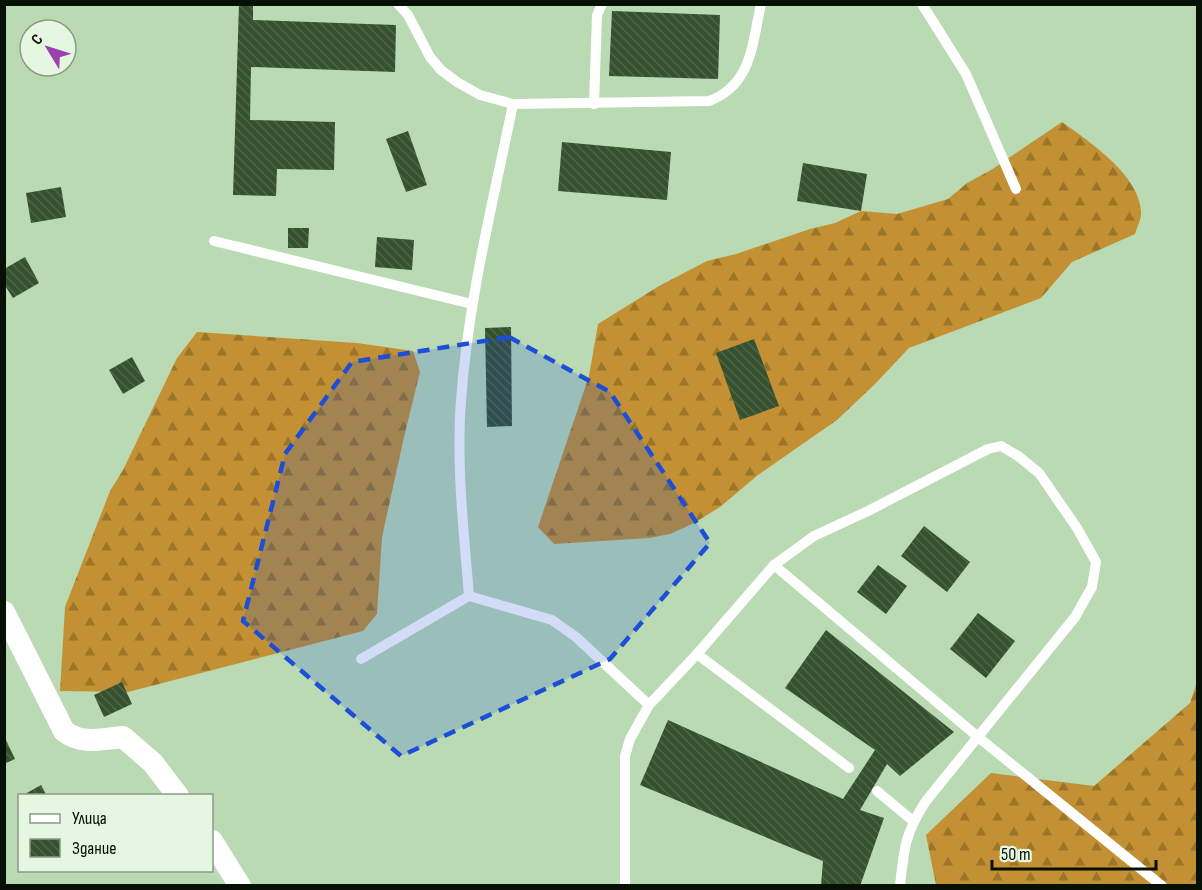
<svg xmlns="http://www.w3.org/2000/svg" width="1202" height="890" font-family="'Sofia Sans Condensed',sans-serif">
  <style>
    .forest { fill: url(#forest-firs) }
    .building { fill: url(#building-back-hatch) }
    .lines { fill: none; stroke-linecap: round; stroke-linejoin: round }
    .service { stroke: #fff; stroke-width: 10 }
    .minor { stroke: #fff; stroke-width: 22 }
    .marked { fill: #1d4ed8; fill-opacity: 0.2; stroke: #1d4ed8; stroke-width: 4.5; stroke-dasharray: 12 8; stroke-linejoin: round }
  </style>
  <defs>
    <pattern id="forest-firs" width="22" height="20" patternUnits="userSpaceOnUse" patternTransform="scale(1.5)"><rect width="22" height="20" fill="#c39133"/><path d="M5 1l3.5 6h-7zM16 11l3.5 6h-7z" fill="#9c7529"/></pattern>
    <pattern id="building-back-hatch" width="6" height="6" patternUnits="userSpaceOnUse" patternTransform="scale(1.5)"><rect width="6" height="6" fill="#35512e"/><path d="M-1 5l2 2M0 0l6 6M5-1l2 2" fill="none" stroke="#4e6549"/></pattern>
  </defs>
  <rect width="100%" height="100%" fill="#b9dab2"/>
  <g class="forest">
    <path d="M 1062,122 C 1090,142 1139,175 1141,211 C 1142,218 1137,227 1135,234 L 1072,262 L 1041,298 L 909,348 L 875,384 L 837,420 L 758,475 L 720,507 L 694,523 L 670,534 L 649,538 L 554,544 L 538,527 L 589,376 L 598,324 L 659,286 L 707,261 L 736,254 L 810,229 L 835,223 L 861,211 L 897,214 L 948,199 L 967,183 L 991,170 Z"/>
    <polygon points="197,332 357,343 413,351 420,372 404,437 382,537 377,614 363,631 128,692 60,691 65,607 110,491 123,470 177,358"/>
    <polygon points="1197,682 1197,885 936,885 926,835 991,773 1094,786 1190,703"/>
  </g>
  <g class="building">
    <polygon points="239,4 253,4 253,20 396,25 395,72 251,67 250,120 335,122 334,170 277,169 276,196 233,195"/>
    <polygon points="612,11 720,15 718,79 609,76"/>
    <polygon points="408,131 427,185 406,192 386,139"/>
    <polygon points="562,142 671,152 667,200 558,191"/>
    <polygon points="803,163 867,174 861,211 797,201"/>
    <polygon points="61,187 66,217 31,223 26,193"/>
    <polygon points="288,228 309,228 308,248 288,248"/>
    <polygon points="377,237 414,240 412,270 375,267"/>
    <polygon points="25,257 39,283 13,298 4,284 4,269"/>
    <polygon points="511,327 512,426 487,427 485,328"/>
    <polygon points="754,339 779,406 740,420 716,353"/>
    <polygon points="132,357 145,381 123,394 109,370"/>
    <polygon points="924,526 970,562 947,592 901,556"/>
    <polygon points="878,565 907,586 886,614 857,592"/>
    <polygon points="978,613 1015,641 986,678 950,649"/>
    <polygon points="826,630 954,732 900,776 887,764 860,810 884,818 860,886 821,886 823,861 640,785 668,720 843,799 875,750 785,688"/>
    <polygon points="122,682 132,704 104,717 94,695"/>
    <polygon points="4,736 15,759 4,764"/>
    <polygon points="41,785 47,796 25,796 25,794"/>
  </g>
  <g class="lines">
    <g class="service">
      <path d="M 398,4 L 408,15 L 430,57 L 441,70 L 457,82 L 480,95 L 513,104 L 709,101 C 752,85 752,44 761,4"/>
      <polyline points="922,4 966,74 1016,189"/>
      <polyline points="594,104 597,15 602,4"/>
      <polyline points="214,241 472,304"/>
      <polyline points="774,565 978,737 1162,886"/>
      <path d="M 469,596 L 552,620 L 576,637 L 649,705 L 697,654 L 774,565 L 814,536 L 868,511 L 988,449 L 1001,446 L 1018,456 L 1039,473 L 1077,528 L 1096,562 L 1092,587 L 1075,617 L 926,801 C 905,833 904,848 900,886"/>
      <polyline points="697,654 849,768"/>
      <path d="M 361,659 L 469,596 C 464,532 456,466 461,401 C 468,300 493,203 513,104"/>
      <polyline points="877,791 913,821"/>
      <polyline points="625,886 625,756 630,739 649,705"/>
    </g>
    <g class="minor">
      <path d="M 4,612 L 64,731 C 81,745 102,739 123,737 L 153,763 L 178,796"/>
      <polyline points="212,841 240,886"/>
    </g>
  </g>
  <path class="marked" d="M 509,337 L 610,392 L 710,543 L 610,659 L 401,756 L 243,621 L 285,454 L 352,362 Z"/>
  <rect width="1202" height="890" fill="none" stroke="#061004" stroke-width="12"/>
  <rect x="18" y="794" width="195" height="78" fill="#e5f6e1" stroke="#8c9a89" stroke-width="1.5"/>
  <rect x="30" y="814" width="30" height="9" fill="#ffffff" stroke="#8c9a89" stroke-width="1.5"/>
  <text x="72" y="824" font-size="18" fill="#061004">Улица</text>
  <rect x="30" y="839" width="30" height="18" fill="url(#building-back-hatch)" stroke="#8c9a89" stroke-width="1.5"/>
  <text x="72" y="854" font-size="18" fill="#061004">Здание</text>
  <g transform="translate(48 48) rotate(308)"><circle r="28" fill="#e5f6e1" stroke="#8c9a89" stroke-width="1.5"/>
  <path d="M0-4.5L10 22L0 15L-10 22Z" fill="#9a42ae"/>
  <text y="-9" font-size="16" font-weight="bold" text-anchor="middle" fill="#061004">С</text>
  </g>
  <path d="M992 860v9h164v-9" fill="none" stroke="#061004" stroke-width="3"/>
  <text x="1001" y="860" font-size="18" fill="#061004" stroke="#e5f6e1" stroke-width="4.5" paint-order="stroke">50 m</text>
</svg>
